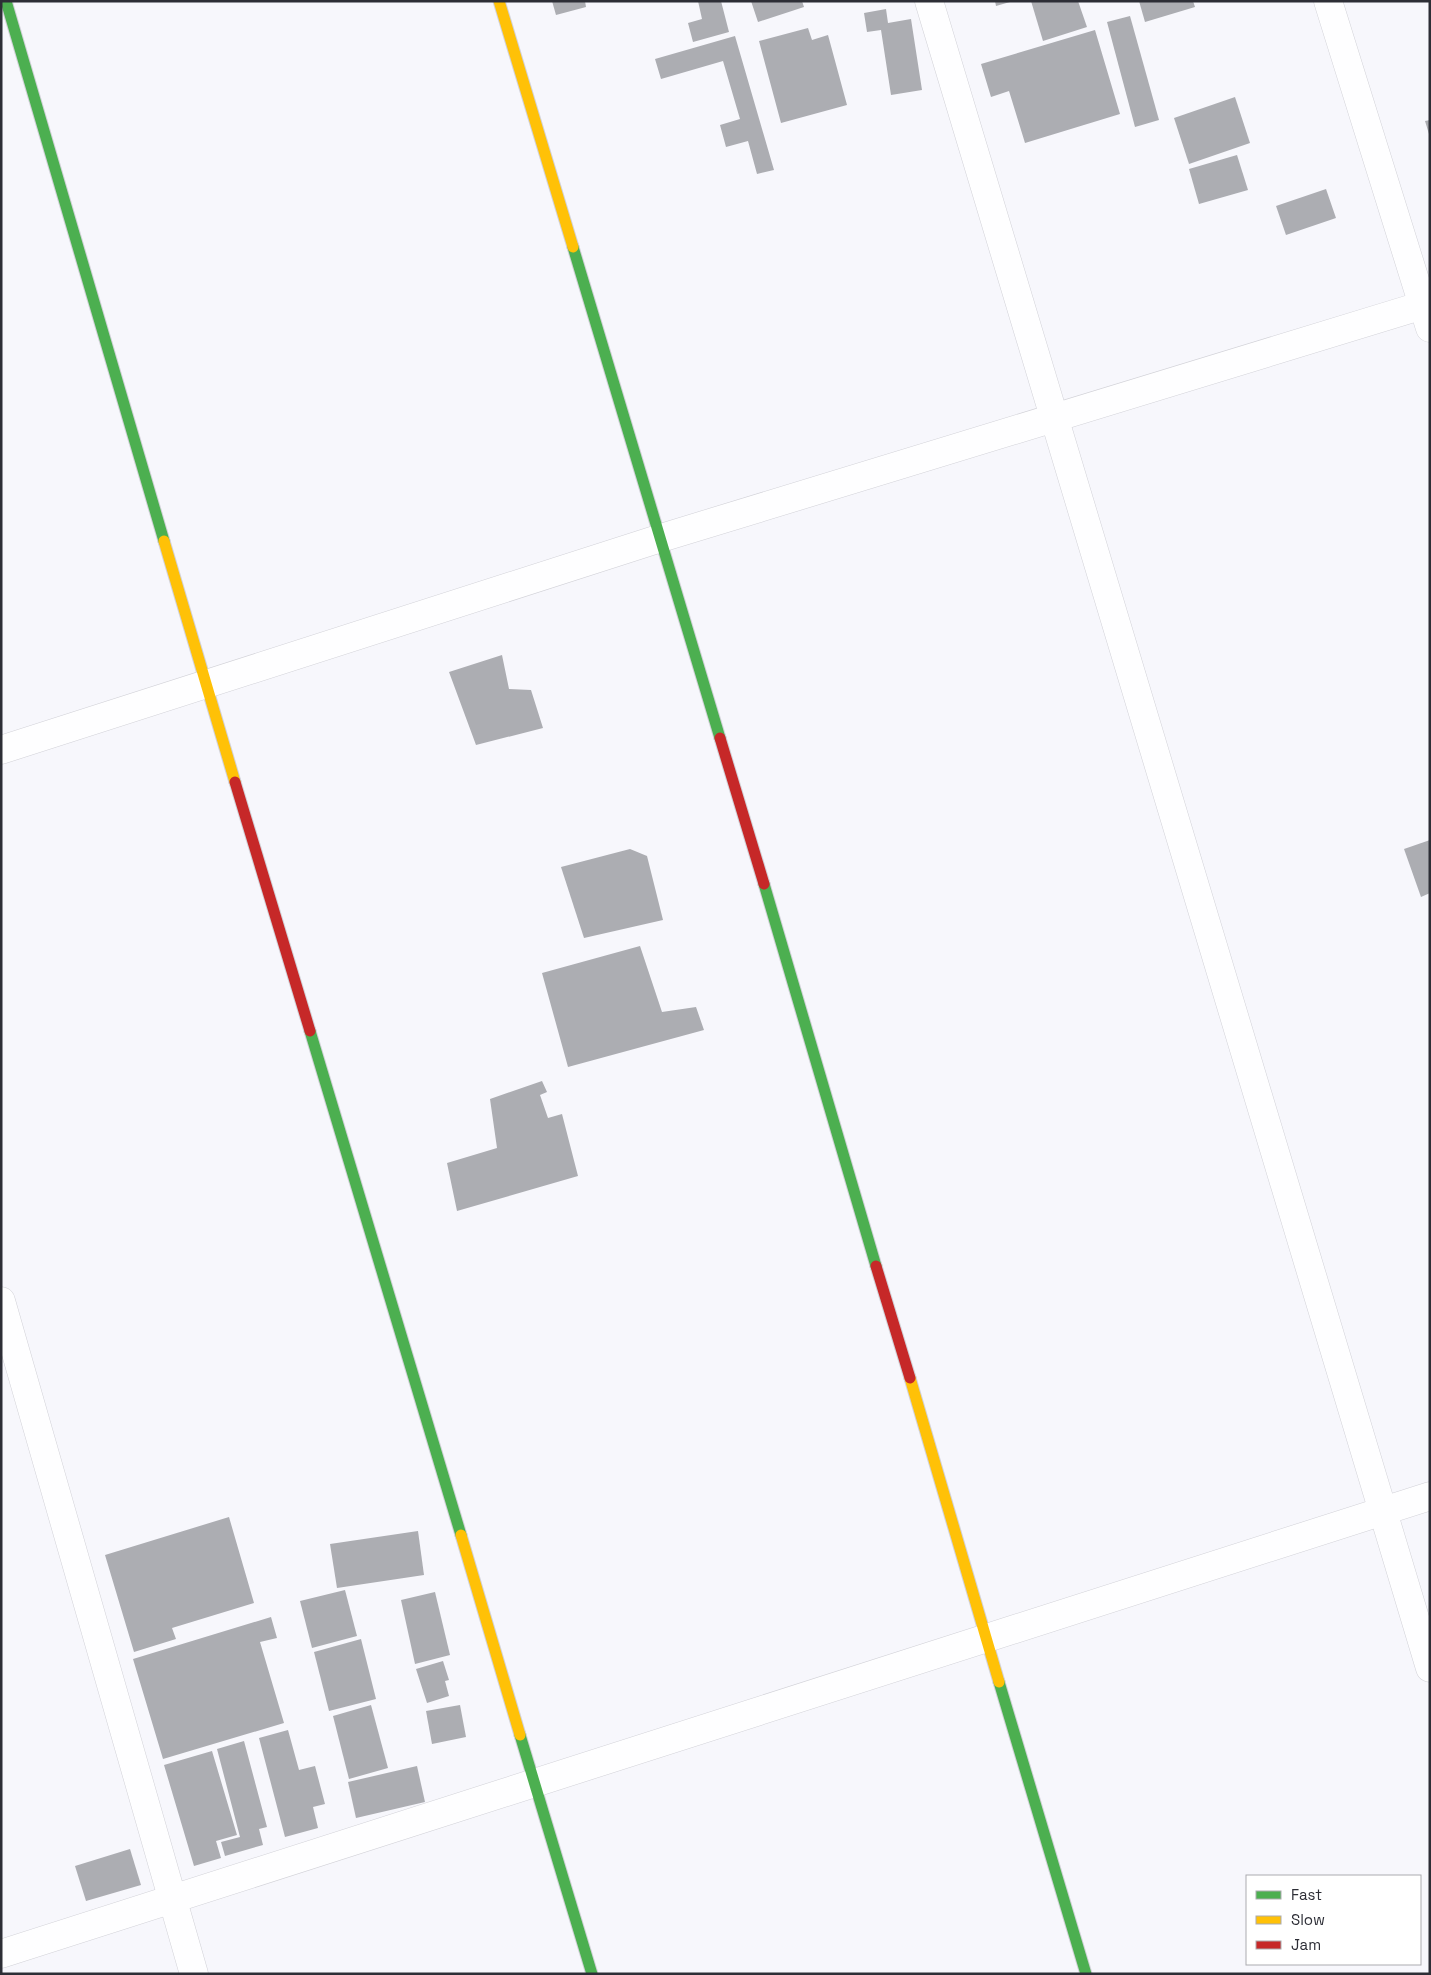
<svg xmlns="http://www.w3.org/2000/svg" width="1431" height="1975" font-family="'Space Grotesk',sans-serif">
  <style>
    .building { fill: #acadb2 }
    .lines { fill: none; stroke-linecap: round; stroke-linejoin: round }
    .street-casing { stroke: #d2d2d8; stroke-width: 29 }
    .fast-casing { stroke: #d2d2d8; stroke-width: 13 }
    .slow-casing { stroke: #d2d2d8; stroke-width: 13 }
    .jam-casing { stroke: #d2d2d8; stroke-width: 13 }
    .street { stroke: #fefeff; stroke-width: 28 }
    .fast { stroke: #4caf50; stroke-width: 11 }
    .slow { stroke: #ffc107; stroke-width: 11 }
    .jam { stroke: #c62828; stroke-width: 11 }
  </style>
  <rect width="100%" height="100%" fill="#f7f7fc"/>
  <g class="building">
    <polygon points="552,1 585,1 586,7 556,15"/>
    <polygon points="698,1 721,1 729,32 693,42 688,23 702,19"/>
    <polygon points="751,1 802,1 804,7 758,22"/>
    <polygon points="995,1 1010,1 1010,2 996,6"/>
    <polygon points="1031,1 1078,1 1087,27 1043,41"/>
    <polygon points="1139,1 1193,1 1195,7 1145,22"/>
    <polygon points="886,9 888,23 911,19 922,90 891,95 881,30 867,32 864,13"/>
    <polygon points="1130,16 1159,120 1135,127 1107,22"/>
    <polygon points="808,28 812,40 828,35 847,105 781,123 759,41"/>
    <polygon points="1095,30 1120,114 1025,143 1009,91 991,97 981,64"/>
    <polygon points="735,36 774,170 757,174 748,141 726,147 720,125 740,119 723,61 661,79 655,59"/>
    <polygon points="1235,97 1250,143 1189,164 1174,118"/>
    <polygon points="1430,120 1430,134 1429,134 1425,121"/>
    <polygon points="1237,155 1248,190 1199,204 1189,169"/>
    <polygon points="1326,189 1336,218 1286,235 1276,206"/>
    <polygon points="502,655 509,689 531,690 543,728 476,745 449,672"/>
    <polygon points="1430,840 1430,893 1421,897 1404,849"/>
    <polygon points="630,849 647,856 663,920 584,938 561,867"/>
    <polygon points="640,946 662,1012 696,1007 704,1030 568,1067 542,973"/>
    <polygon points="542,1081 547,1092 540,1095 548,1118 562,1114 578,1176 457,1211 447,1163 497,1148 490,1099"/>
    <polygon points="229,1517 254,1603 172,1628 176,1639 134,1652 105,1555"/>
    <polygon points="418,1531 424,1575 337,1588 330,1544"/>
    <polygon points="345,1590 357,1636 312,1648 300,1601"/>
    <polygon points="435,1592 450,1655 415,1664 401,1600"/>
    <polygon points="271,1617 277,1638 260,1642 284,1723 163,1759 133,1659"/>
    <polygon points="361,1639 376,1699 329,1711 314,1652"/>
    <polygon points="443,1661 449,1680 445,1681 449,1696 427,1703 416,1669"/>
    <polygon points="371,1705 388,1768 349,1779 333,1716"/>
    <polygon points="460,1705 466,1737 432,1744 426,1711"/>
    <polygon points="288,1730 299,1770 315,1766 325,1804 313,1807 318,1828 285,1837 259,1738"/>
    <polygon points="244,1741 267,1827 259,1829 263,1845 225,1856 221,1842 240,1837 217,1749"/>
    <polygon points="212,1751 237,1835 216,1841 221,1858 194,1866 164,1765"/>
    <polygon points="417,1766 425,1802 356,1818 348,1782"/>
    <polygon points="130,1849 141,1885 86,1901 75,1866"/>
  </g>
  <g class="lines">
    <defs>
      <g id="street">
        <polyline points="929,1 1430,1668"/>
        <polyline points="1328,1 1430,328"/>
        <polyline points="1,750 661,538 1430,303"/>
        <polyline points="1,1301 194,1974"/>
        <polyline points="1,1954 1430,1496"/>
      </g>
      <g id="fast">
        <polyline points="6,1 164,541"/>
        <polyline points="573,247 720,738"/>
        <polyline points="764,884 876,1266"/>
        <polyline points="310,1031 461,1535"/>
        <polyline points="999,1682 1086,1974"/>
        <polyline points="520,1735 592,1974"/>
      </g>
      <g id="slow">
        <polyline points="499,1 573,247"/>
        <polyline points="164,541 235,782"/>
        <polyline points="910,1378 999,1682"/>
        <polyline points="461,1535 520,1735"/>
      </g>
      <g id="jam">
        <polyline points="720,738 764,884"/>
        <polyline points="235,782 310,1031"/>
        <polyline points="876,1266 910,1378"/>
      </g>
    </defs>
    <use href="#street" class="street-casing"/>
    <use href="#fast" class="fast-casing"/>
    <use href="#slow" class="slow-casing"/>
    <use href="#jam" class="jam-casing"/>
    <use href="#street" class="street"/>
    <use href="#fast" class="fast"/>
    <use href="#slow" class="slow"/>
    <use href="#jam" class="jam"/>
  </g>
  <rect width="1431" height="1975" fill="none" stroke="#2d2e36" stroke-width="5"/>
  <rect x="1246" y="1875" width="175" height="90" fill="#ffffff" stroke="#ababaf"/>
  <rect x="1256" y="1891" width="25" height="8" fill="#4caf50" stroke="#ababaf"/>
  <text x="1291" y="1900" font-size="15" fill="#2d2e36">Fast</text>
  <rect x="1256" y="1916" width="25" height="8" fill="#ffc107" stroke="#ababaf"/>
  <text x="1291" y="1925" font-size="15" fill="#2d2e36">Slow</text>
  <rect x="1256" y="1941" width="25" height="8" fill="#c62828" stroke="#ababaf"/>
  <text x="1291" y="1950" font-size="15" fill="#2d2e36">Jam</text>
</svg>
